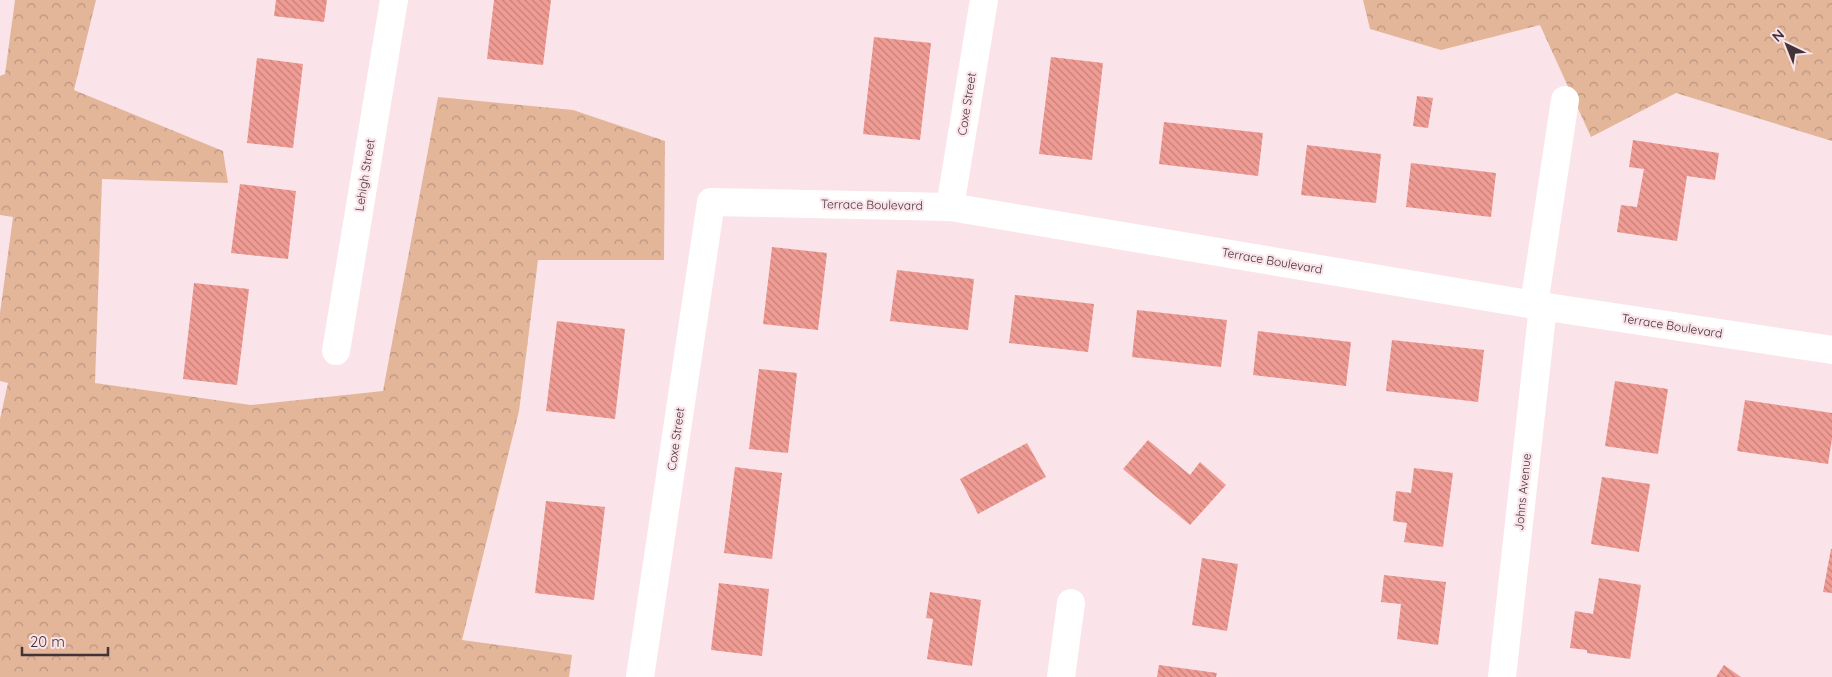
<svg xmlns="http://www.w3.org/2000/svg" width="1832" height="677" font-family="Quicksand,sans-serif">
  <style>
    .forest { fill: url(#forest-crowns) }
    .building { fill: url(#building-back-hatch) }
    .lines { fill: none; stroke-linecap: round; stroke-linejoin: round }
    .street { stroke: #fff; stroke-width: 28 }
    .labels { text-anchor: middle; stroke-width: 4.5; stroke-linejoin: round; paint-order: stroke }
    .street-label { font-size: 12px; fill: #413337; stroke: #fae3e9 }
  </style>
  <defs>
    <pattern id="forest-crowns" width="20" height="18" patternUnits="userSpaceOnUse" patternTransform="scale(1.25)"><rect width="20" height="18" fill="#e3b69a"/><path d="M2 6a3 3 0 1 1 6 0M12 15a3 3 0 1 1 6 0" fill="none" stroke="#ba957e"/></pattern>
    <pattern id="building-back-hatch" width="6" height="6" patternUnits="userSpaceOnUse" patternTransform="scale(1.25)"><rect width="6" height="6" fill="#f09c94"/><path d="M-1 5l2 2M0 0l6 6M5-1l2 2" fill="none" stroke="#c4807a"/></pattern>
  </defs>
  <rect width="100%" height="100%" fill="#fae3e9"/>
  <g class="forest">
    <polygon points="15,0 96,0 74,90 223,151 228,183 102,179 95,383 251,405 383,391 438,97 573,110 665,141 664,260 538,260 519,411 462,640 572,655 569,677 0,677 0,419 8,383 0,381 0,313 13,217 0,215 0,76 5,74"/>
    <polygon points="1363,0 1832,0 1832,141 1676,93 1591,137 1540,25 1441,50 1370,29"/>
  </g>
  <g class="building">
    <polygon points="276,0 327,0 324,22 274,16"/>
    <polygon points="494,0 551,0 543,65 487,59"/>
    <polygon points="874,37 931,43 920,140 863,134"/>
    <polygon points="1051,57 1103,63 1092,160 1039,154"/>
    <polygon points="257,58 303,64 293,148 247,143"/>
    <polygon points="1417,96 1433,98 1428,128 1413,126"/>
    <polygon points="1164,122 1263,133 1258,176 1159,164"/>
    <polygon points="1633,140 1719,153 1715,180 1687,176 1677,241 1617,232 1621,205 1637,207 1644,169 1629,167"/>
    <polygon points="1307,145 1381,154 1376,203 1301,195"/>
    <polygon points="1411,163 1496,173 1491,217 1406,207"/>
    <polygon points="240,184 296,191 288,259 231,253"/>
    <polygon points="772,247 827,253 818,330 763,324"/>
    <polygon points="897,270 974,279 968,330 890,321"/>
    <polygon points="194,283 249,289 237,385 183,379"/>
    <polygon points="1015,295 1094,304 1088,352 1009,343"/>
    <polygon points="1137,310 1227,320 1221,367 1132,357"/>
    <polygon points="557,321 625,329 615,419 546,411"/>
    <polygon points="1258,331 1351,342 1346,386 1253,375"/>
    <polygon points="1392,340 1484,350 1478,402 1386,391"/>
    <polygon points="759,369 797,373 788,453 749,449"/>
    <polygon points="1615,381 1668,389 1658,454 1605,446"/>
    <polygon points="1745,400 1832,413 1832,439 1828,464 1737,451"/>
    <polygon points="1148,440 1190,475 1200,462 1226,485 1190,525 1123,469"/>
    <polygon points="1027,443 1046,477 978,514 960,479"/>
    <polygon points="735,467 782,473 772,559 724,553"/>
    <polygon points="1414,468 1453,473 1443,547 1404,542 1407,523 1393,521 1396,491 1411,493"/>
    <polygon points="1602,477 1650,484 1639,552 1591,544"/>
    <polygon points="546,501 605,507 594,600 535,593"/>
    <polygon points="1831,549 1832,549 1832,593 1823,592"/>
    <polygon points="1202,558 1238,564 1227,631 1192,625"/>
    <polygon points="1384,575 1446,582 1438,645 1397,639 1401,604 1381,602"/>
    <polygon points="1599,578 1641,585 1630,659 1587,653 1587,650 1570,648 1575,611 1593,614"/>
    <polygon points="719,583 769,589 762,656 711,650"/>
    <polygon points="930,592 981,600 972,666 927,659 933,619 926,618"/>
    <polygon points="1159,665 1217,673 1216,677 1157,677"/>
    <polygon points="1724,665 1741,677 1716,677"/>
  </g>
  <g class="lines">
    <g class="street">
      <polyline points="950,207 984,0"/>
      <polyline points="1534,305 1565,100"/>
      <polyline points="336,351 394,0"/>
      <polyline points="640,677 711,202 950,207 1534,305 1832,350"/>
      <polyline points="1061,677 1071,603"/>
      <polyline points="1502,677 1543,306"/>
    </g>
  </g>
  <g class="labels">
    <g class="street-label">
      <text transform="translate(967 104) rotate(-81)" y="4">Coxe Street</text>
      <text transform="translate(365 175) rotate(-81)" y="4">Lehigh Street</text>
      <text transform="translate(872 205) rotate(1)" y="4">Terrace Boulevard</text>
      <text transform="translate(1272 261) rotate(10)" y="4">Terrace Boulevard</text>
      <text transform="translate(1672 326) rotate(9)" y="4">Terrace Boulevard</text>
      <text transform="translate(676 439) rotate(-82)" y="4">Coxe Street</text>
      <text transform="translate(1523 492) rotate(-84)" y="4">Johns Avenue</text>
    </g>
  </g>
  <g transform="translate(1787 45) rotate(317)" stroke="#fae3e9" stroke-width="4" paint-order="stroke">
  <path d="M0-4L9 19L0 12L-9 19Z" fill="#413337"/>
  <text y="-8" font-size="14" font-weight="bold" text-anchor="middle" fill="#413337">N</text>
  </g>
  <path d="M22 647v8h86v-8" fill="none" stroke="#413337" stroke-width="2.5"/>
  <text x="30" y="647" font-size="15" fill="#413337" stroke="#fae3e9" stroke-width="4" paint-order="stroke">20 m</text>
</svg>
